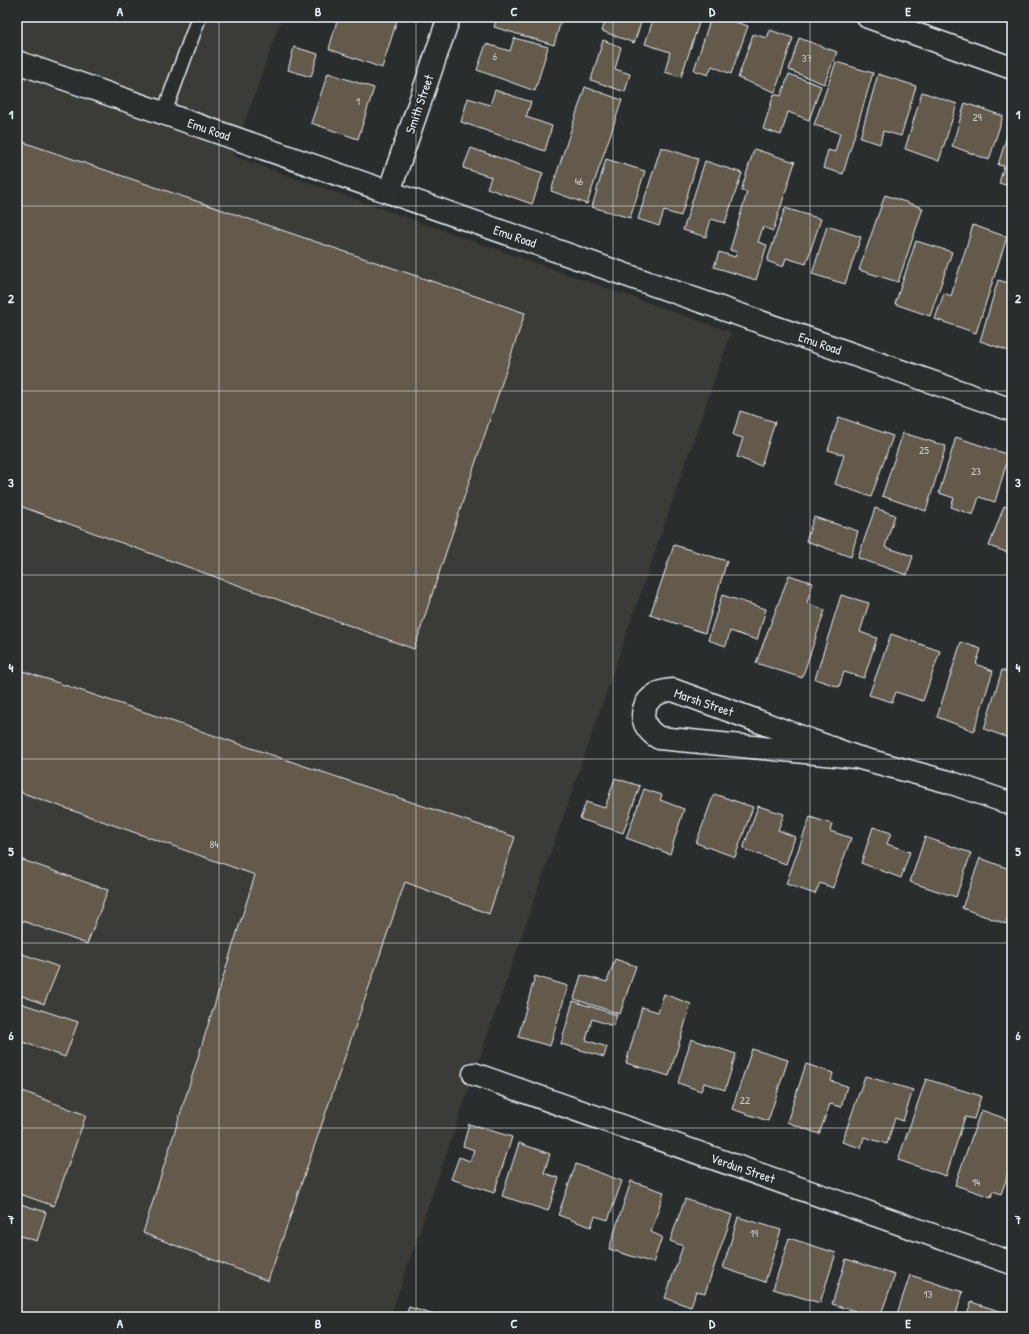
<svg xmlns="http://www.w3.org/2000/svg" width="1029" height="1334" font-family="'Patrick Hand',sans-serif">
  <style>
    .built { fill: #3b3a37 }
    .building { fill: #645a4c; stroke: #e8f1f8 }
    .lines { fill: none; stroke-linecap: round; stroke-linejoin: round }
    .lane-casing { stroke: #e8f1f8; stroke-width: 17 }
    .street-casing { stroke: #e8f1f8; stroke-width: 25 }
    .lane { stroke: #2a2d2e; stroke-width: 14 }
    .street { stroke: #2a2d2e; stroke-width: 22 }
    .grid { fill: none; stroke: #e8f1f8; stroke-width: 1; stroke-opacity: 0.55 }
    .labels { text-anchor: middle; stroke-width: 3.5; stroke-linejoin: round; paint-order: stroke }
    .number-label { font-size: 11px; fill: #c7cbcd }
    .street-label { font-size: 13px; fill: #e8f1f8; stroke: #2a2d2e }
    .neatline { fill: none; stroke: #e8f1f8; stroke-width: 1.5 }
    .grid-label { font-size: 13px; text-anchor: middle; font-weight: bold; fill: #e8f1f8 }
  </style>
  <rect width="100%" height="100%" fill="#2a2d2e"/>
  <filter id="ink" filterUnits="userSpaceOnUse"><feTurbulence type="fractalNoise" baseFrequency=".025" numOctaves="2"/><feDisplacementMap in="SourceGraphic" scale="8" xChannelSelector="R" yChannelSelector="G"/><feConvolveMatrix kernelMatrix="1 2 1 2 8 2 1 2 1" color-interpolation-filters="sRGB"/></filter>
  <g filter="url(#ink)">
    <polygon class="built" points="17,17 282,17 233,156 731,332 390,1317 17,1317"/>
    <g class="building">
      <polygon points="338,17 398,17 382,68 329,49"/>
      <polygon points="497,17 562,17 554,45 494,27"/>
      <polygon points="607,17 643,17 634,43 602,31"/>
      <polygon points="654,17 701,17 681,77 665,72 670,52 645,44"/>
      <polygon points="711,17 721,17 748,26 731,74 712,66 708,75 694,70"/>
      <polygon points="770,30 793,38 775,92 738,78 753,34 767,38"/>
      <polygon points="514,38 548,47 535,91 477,70 486,44 510,51"/>
      <polygon points="799,38 837,52 824,84 789,70"/>
      <polygon points="603,40 621,47 615,69 630,74 625,92 591,80"/>
      <polygon points="294,47 318,54 311,77 288,70"/>
      <polygon points="836,62 873,73 843,174 823,168 828,150 835,152 840,133 814,125"/>
      <polygon points="328,73 374,88 358,139 311,123"/>
      <polygon points="789,74 821,86 809,120 788,112 781,135 763,129 774,94 781,96"/>
      <polygon points="878,74 916,86 901,136 883,131 880,144 860,138"/>
      <polygon points="585,87 622,100 587,204 551,191"/>
      <polygon points="495,90 531,102 526,117 552,126 545,151 461,122 468,98 490,105"/>
      <polygon points="922,92 957,104 939,161 905,149"/>
      <polygon points="965,103 1003,116 989,160 952,146"/>
      <polygon points="1011,123 1012,123 1012,187 999,183 1004,166 998,165"/>
      <polygon points="17,140 525,313 414,649 17,505"/>
      <polygon points="661,147 698,159 681,216 664,211 659,226 638,219"/>
      <polygon points="471,148 543,173 532,204 487,188 491,177 463,168"/>
      <polygon points="754,149 795,162 773,231 763,227 758,242 767,245 756,280 714,267 719,252 735,257 737,252 730,250 747,192 741,191"/>
      <polygon points="606,159 645,171 630,218 592,207"/>
      <polygon points="705,161 742,173 725,223 711,219 706,237 683,230"/>
      <polygon points="885,195 923,208 898,282 859,270"/>
      <polygon points="785,208 821,219 806,264 786,258 783,267 767,261"/>
      <polygon points="973,225 1007,237 976,333 935,319 944,293 951,296"/>
      <polygon points="827,226 861,237 845,284 812,274"/>
      <polygon points="916,241 952,252 930,316 895,304"/>
      <polygon points="998,280 1012,284 1012,352 980,341"/>
      <polygon points="740,411 775,422 761,466 737,457 743,438 733,435"/>
      <polygon points="839,417 893,436 871,497 835,484 844,455 828,450"/>
      <polygon points="903,433 946,446 926,511 882,496"/>
      <polygon points="956,437 1009,455 995,502 979,497 973,515 951,507 954,498 939,493"/>
      <polygon points="1004,506 1012,509 1012,554 989,546"/>
      <polygon points="875,508 895,515 885,547 913,556 907,575 858,558"/>
      <polygon points="814,517 858,531 851,557 806,541"/>
      <polygon points="674,545 727,561 705,633 650,615"/>
      <polygon points="789,575 813,583 807,603 825,610 802,678 756,663"/>
      <polygon points="722,595 766,609 757,640 730,631 726,646 708,640"/>
      <polygon points="841,595 869,603 860,632 877,638 864,678 844,672 839,687 815,679"/>
      <polygon points="891,634 940,651 923,701 896,692 892,702 869,695"/>
      <polygon points="961,642 981,649 976,664 993,671 974,731 937,717"/>
      <polygon points="17,669 515,837 489,914 405,882 268,1281 143,1233 255,875 17,791"/>
      <polygon points="1002,670 1012,673 1012,739 984,729"/>
      <polygon points="615,778 640,786 623,833 580,819 586,802 605,808"/>
      <polygon points="644,789 662,795 660,800 684,809 670,854 626,838"/>
      <polygon points="714,794 753,807 735,857 696,843"/>
      <polygon points="758,806 784,814 778,830 795,837 786,864 743,849"/>
      <polygon points="810,817 832,824 830,831 851,838 833,888 820,883 815,894 786,884"/>
      <polygon points="873,827 891,833 887,844 910,852 901,878 861,863"/>
      <polygon points="925,837 971,853 956,897 910,882"/>
      <polygon points="980,858 1012,870 1012,908 1006,924 962,908"/>
      <polygon points="20,859 108,890 87,944 17,919 17,868"/>
      <polygon points="17,952 59,967 44,1004 17,994"/>
      <polygon points="615,959 636,966 620,1014 574,999 581,975 607,982"/>
      <polygon points="535,976 568,986 550,1046 518,1037"/>
      <polygon points="664,994 691,1004 669,1076 626,1063 642,1007 658,1012"/>
      <polygon points="573,1001 617,1015 613,1026 592,1019 586,1040 607,1047 604,1057 561,1044"/>
      <polygon points="17,1002 78,1022 65,1057 17,1040"/>
      <polygon points="691,1039 736,1054 725,1090 704,1083 701,1091 678,1083"/>
      <polygon points="752,1049 788,1060 768,1121 732,1109"/>
      <polygon points="806,1064 833,1073 831,1081 847,1086 841,1107 830,1104 819,1134 787,1122"/>
      <polygon points="865,1076 913,1090 903,1121 895,1118 887,1144 864,1137 861,1148 842,1142"/>
      <polygon points="926,1079 981,1096 974,1119 965,1117 946,1176 898,1160"/>
      <polygon points="17,1089 86,1115 54,1206 17,1193"/>
      <polygon points="981,1110 1012,1121 1012,1163 1001,1194 993,1191 991,1197 955,1185"/>
      <polygon points="469,1124 512,1137 494,1193 451,1179 459,1157 470,1161 474,1150 463,1146"/>
      <polygon points="519,1143 550,1154 544,1173 559,1178 548,1211 502,1196"/>
      <polygon points="576,1164 622,1181 608,1220 595,1216 591,1227 558,1215"/>
      <polygon points="631,1181 664,1192 651,1232 662,1237 653,1263 609,1249"/>
      <polygon points="685,1199 732,1215 705,1293 696,1291 691,1307 665,1298 683,1246 670,1241"/>
      <polygon points="17,1203 46,1212 37,1241 17,1235"/>
      <polygon points="738,1217 781,1230 765,1282 723,1268"/>
      <polygon points="789,1238 836,1253 820,1303 773,1289"/>
      <polygon points="846,1259 895,1275 880,1317 853,1317 855,1311 832,1304"/>
      <polygon points="910,1275 963,1292 955,1317 896,1317"/>
      <polygon points="971,1302 1012,1315 1012,1317 966,1317"/>
      <polygon points="409,1307 440,1317 405,1317"/>
    </g>
    <g class="lines">
      <defs>
        <polyline id="lane" points="164,113 199,17"/>
        <g id="street">
          <polyline points="868,17 1012,68"/>
          <polyline points="17,62 1012,410"/>
          <polyline points="389,192 449,17"/>
          <path d="M 856,757 L 659,738 C 631,722 643,691 673,690 L 856,757 L 949,782 L 1012,804"/>
          <polyline points="474,1074 1012,1263"/>
        </g>
      </defs>
      <use href="#lane" class="lane-casing"/>
      <use href="#street" class="street-casing"/>
      <use href="#lane" class="lane"/>
      <use href="#street" class="street"/>
    </g>
  </g>
  <path class="grid" d="M 219,17 L 219,1317M 416,17 L 416,1317M 613,17 L 613,1317M 810,17 L 810,1317M 17,206 L 1012,206M 17,391 L 1012,391M 17,575 L 1012,575M 17,759 L 1012,759M 17,943 L 1012,943M 17,1128 L 1012,1128"/>
  <g class="labels">
    <g class="number-label">
      <text x="495" y="60">6</text>
      <text x="807" y="62">37</text>
      <text x="358" y="105">1</text>
      <text x="977" y="121">29</text>
      <text x="579" y="185">46</text>
      <text x="924" y="454">25</text>
      <text x="976" y="475">23</text>
      <text x="214" y="848">84</text>
      <text x="745" y="1104">22</text>
      <text x="976" y="1186">14</text>
      <text x="754" y="1237">19</text>
      <text x="928" y="1298">13</text>
    </g>
    <g class="street-label">
      <text transform="translate(419 104) rotate(-71)" y="5">Smith Street</text>
      <text transform="translate(209 129) rotate(19)" y="5">Emu Road</text>
      <text transform="translate(515 236) rotate(19)" y="5">Emu Road</text>
      <text transform="translate(820 343) rotate(19)" y="5">Emu Road</text>
      <text transform="translate(704 702) rotate(19)" y="5">Marsh Street</text>
      <text transform="translate(743 1168) rotate(19)" y="5">Verdun Street</text>
    </g>
  </g>
  <rect width="1029" height="1334" fill="none" stroke="#2a2d2e" stroke-width="44"/>
  <rect x="22" y="22" width="985" height="1290" class="neatline"/>
  <g class="grid-label">
    <text x="120" y="16">A</text>
    <text x="318" y="16">B</text>
    <text x="514" y="16">C</text>
    <text x="712" y="16">D</text>
    <text x="908" y="16">E</text>
    <text x="11" y="119">1</text>
    <text x="1018" y="119">1</text>
    <text x="11" y="303">2</text>
    <text x="1018" y="303">2</text>
    <text x="11" y="487">3</text>
    <text x="1018" y="487">3</text>
    <text x="11" y="672">4</text>
    <text x="1018" y="672">4</text>
    <text x="11" y="856">5</text>
    <text x="1018" y="856">5</text>
    <text x="11" y="1040">6</text>
    <text x="1018" y="1040">6</text>
    <text x="11" y="1224">7</text>
    <text x="1018" y="1224">7</text>
    <text x="120" y="1328">A</text>
    <text x="318" y="1328">B</text>
    <text x="514" y="1328">C</text>
    <text x="712" y="1328">D</text>
    <text x="908" y="1328">E</text>
  </g>
</svg>
